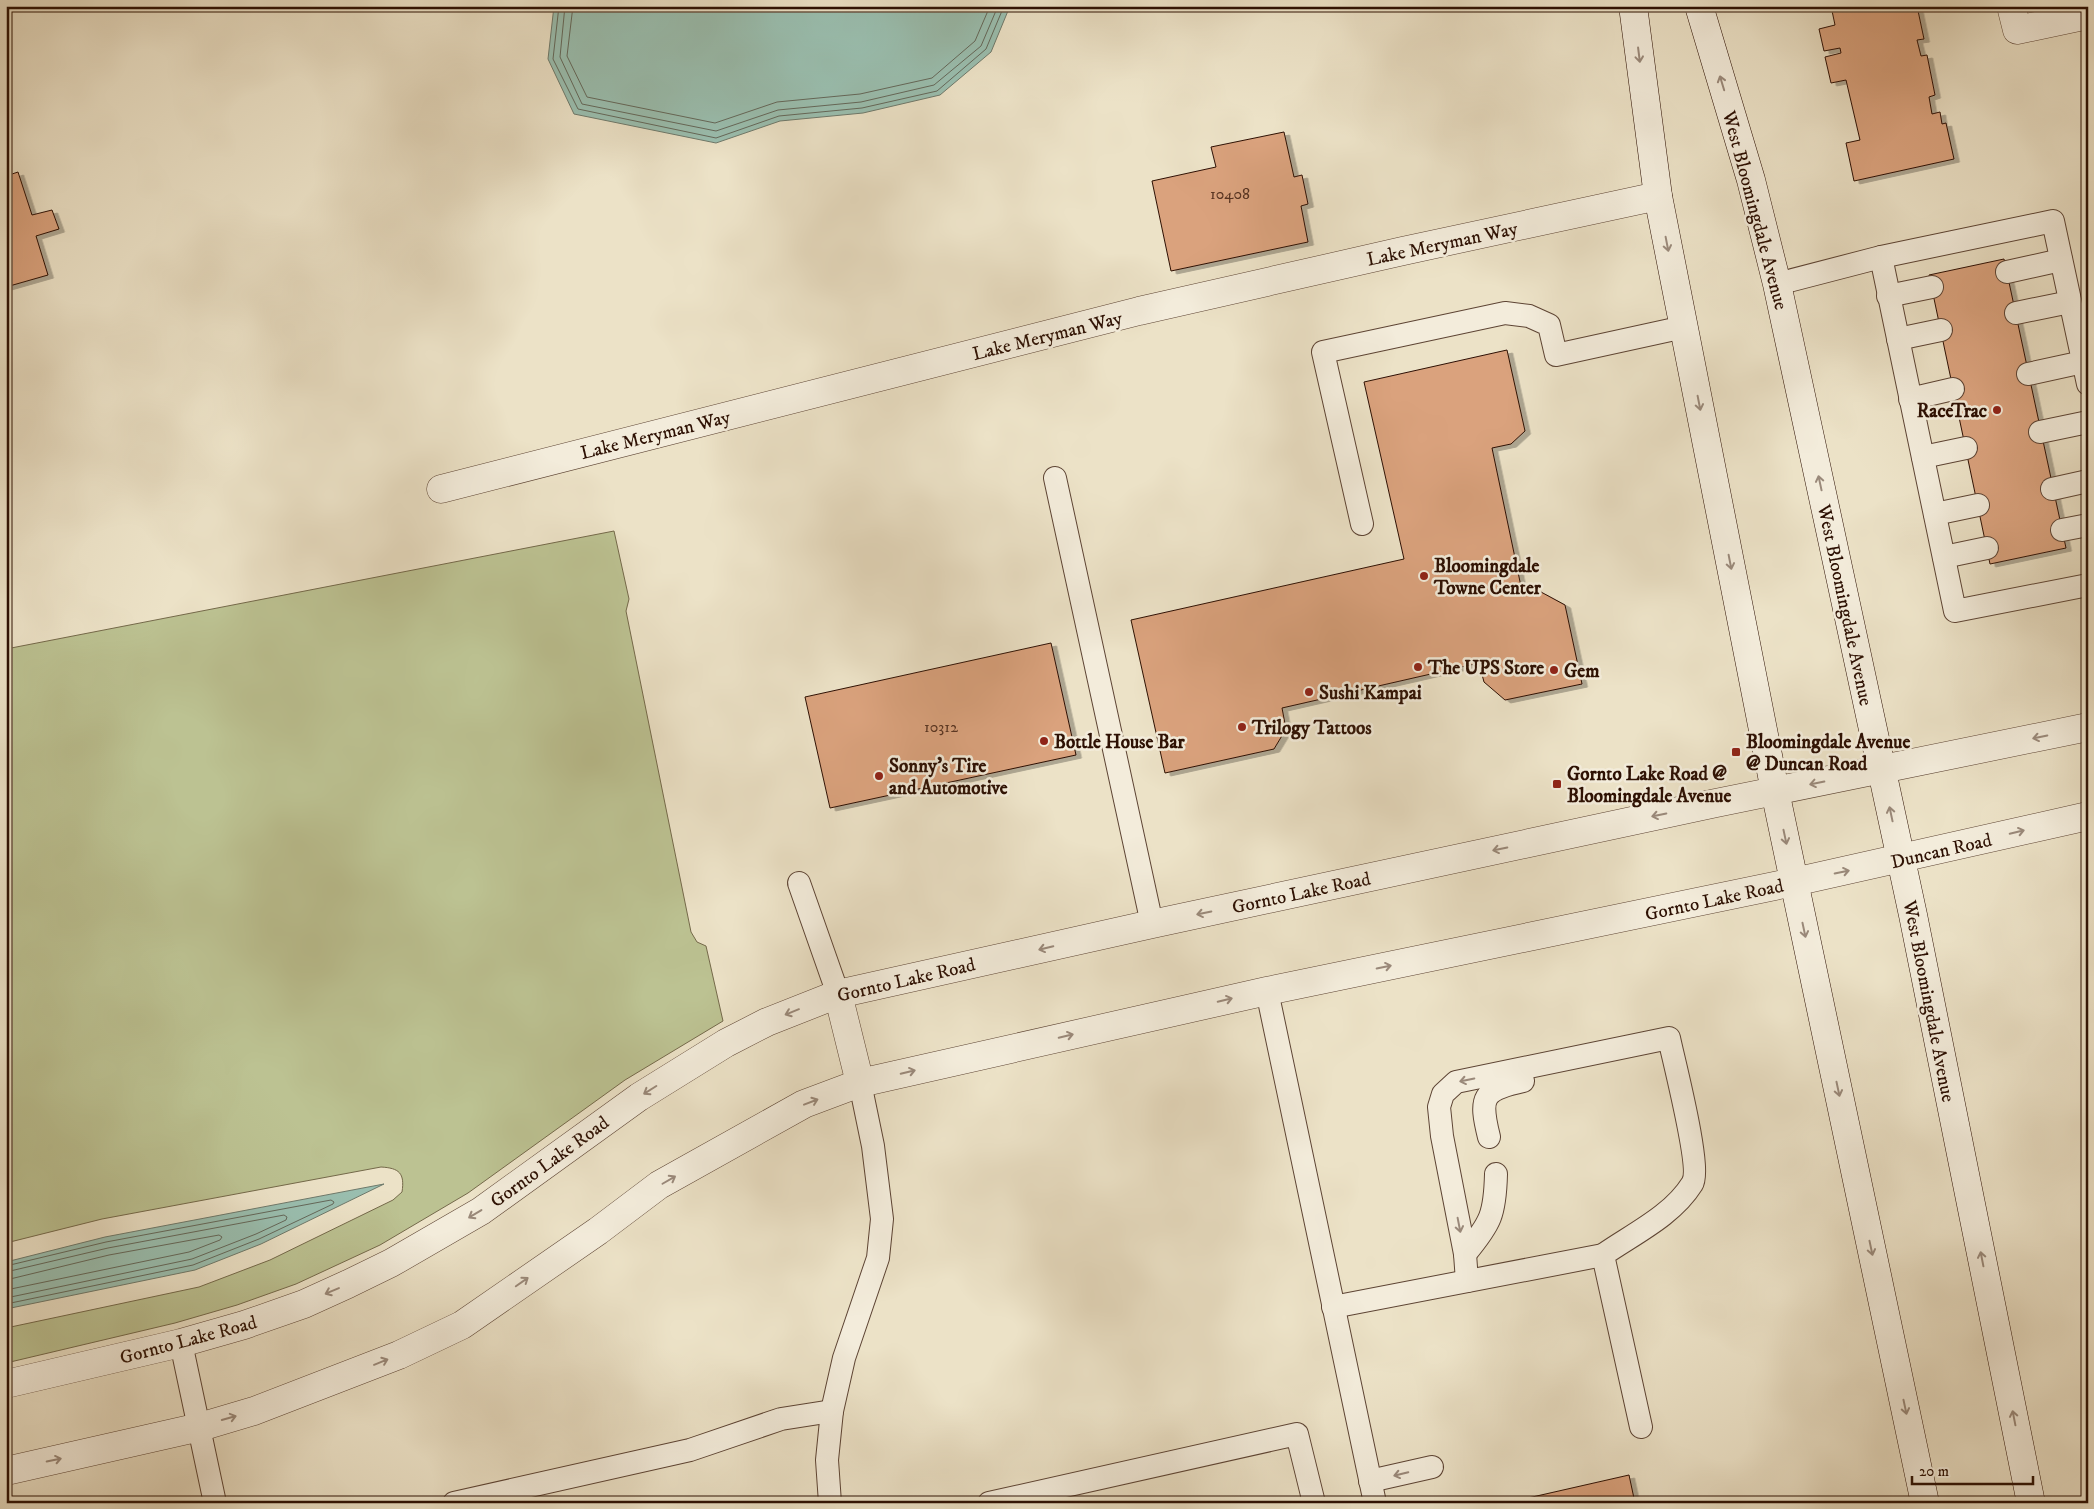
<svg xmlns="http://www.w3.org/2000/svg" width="2094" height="1509" font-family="'IM FELL DW Pica',serif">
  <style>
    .green { fill: #bcc292; stroke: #74694a }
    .water { fill: #9abfb0; stroke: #6e796b }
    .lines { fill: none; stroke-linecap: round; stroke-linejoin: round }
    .shore { stroke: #64685a; stroke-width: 1 }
    .building { fill: #daa27d; stroke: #2d1003; filter: url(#shadow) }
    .service-casing { stroke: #5d4434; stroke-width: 24 }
    .minor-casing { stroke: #5d4434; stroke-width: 29 }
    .tertiary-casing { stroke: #5d4434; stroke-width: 29 }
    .secondary-casing { stroke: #2d1003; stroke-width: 29 }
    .service { stroke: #f3ecdb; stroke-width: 22 }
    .minor { stroke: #f3ecdb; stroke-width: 28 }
    .tertiary { stroke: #f3ecdb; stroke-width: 28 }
    .secondary { stroke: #f3ecdb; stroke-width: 28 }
    .oneway { stroke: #9a897a }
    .poi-dot { fill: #8f2418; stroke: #f3ecdb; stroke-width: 2 }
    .labels { text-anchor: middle; stroke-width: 5; stroke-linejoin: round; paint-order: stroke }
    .number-label { font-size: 16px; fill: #583422 }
    .street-label { font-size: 19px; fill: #2d1003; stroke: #f3ecdb }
    .poi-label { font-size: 19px; font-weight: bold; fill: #2d1003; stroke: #f3ecdb; text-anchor: start }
  </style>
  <defs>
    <filter id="shadow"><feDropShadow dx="5.5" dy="3" stdDeviation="0" flood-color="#0004"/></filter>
  </defs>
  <rect width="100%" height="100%" fill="#ece2c7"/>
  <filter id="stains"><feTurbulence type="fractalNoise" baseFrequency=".004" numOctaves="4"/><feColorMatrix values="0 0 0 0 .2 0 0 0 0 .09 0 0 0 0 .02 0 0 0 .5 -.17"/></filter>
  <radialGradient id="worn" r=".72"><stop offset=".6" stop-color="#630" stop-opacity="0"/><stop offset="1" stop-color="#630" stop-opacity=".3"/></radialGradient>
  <path class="green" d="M 614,531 L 629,599 L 626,611 L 691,932 L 697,942 L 706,946 L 723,1021 L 625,1080 L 468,1193 L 380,1245 L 296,1284 L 237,1305 L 175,1323 L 6,1363 L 6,1328 L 199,1287 L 270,1260 L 393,1200 L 402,1192 C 405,1173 399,1168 381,1167 L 102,1219 L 6,1243 L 6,649 Z"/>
  <g class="water">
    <polygon points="554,6 1010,6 991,52 940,95 863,113 780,121 716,143 574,114 548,59"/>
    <polygon points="384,1184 261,1244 195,1270 6,1309 6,1262 105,1237"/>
  </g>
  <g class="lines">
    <g class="shore">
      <polyline points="559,6 553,59 578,109 716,138 779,116 862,108 937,91 986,49 1004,6"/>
      <polyline points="565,6 560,57 582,104 716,131 778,110 861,102 934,85 981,46 998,6"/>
      <polyline points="573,6 567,56 587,97 715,123 777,102 860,94 932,78 975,41 990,6"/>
      <polyline points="6,1266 106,1242 331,1200 334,1202 333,1204 259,1239 193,1265 6,1304"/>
      <polyline points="6,1272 108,1248 284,1215 287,1217 286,1220 256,1234 192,1259 6,1298"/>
      <polyline points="6,1280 109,1255 219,1235 222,1237 220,1240 189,1252 6,1290"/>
    </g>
  </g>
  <g class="building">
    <polygon points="1831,6 1917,6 1924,39 1917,40 1921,56 1927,55 1935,95 1929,97 1932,114 1940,112 1942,124 1946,123 1954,159 1854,181 1846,143 1860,140 1846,80 1831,83 1825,57 1841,53 1840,48 1824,51 1819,29 1835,25"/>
    <polygon points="1284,132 1294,177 1302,175 1308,204 1301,206 1308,242 1171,271 1152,181 1216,167 1211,147"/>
    <polygon points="18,172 32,215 52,210 59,229 36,236 48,275 6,287 6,176"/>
    <polygon points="2004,259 2066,548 1990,564 1929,275"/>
    <polygon points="1507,350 1525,431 1511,444 1492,448 1523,596 1541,592 1565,605 1582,684 1505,700 1484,682 1479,663 1282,708 1286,729 1274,749 1165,773 1131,620 1404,559 1364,382"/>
    <polygon points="1051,643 1076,755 830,808 805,697"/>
    <polygon points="1629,1475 1635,1503 1506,1503"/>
  </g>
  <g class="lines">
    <defs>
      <g id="service">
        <polyline points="1881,257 1955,611 2088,585"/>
        <polyline points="2007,272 2061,260"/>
        <polyline points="1777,284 1881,257 2053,221 2088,384"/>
        <polyline points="1888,296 1932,287"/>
        <polyline points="2016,313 2070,302"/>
        <polyline points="1898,339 1941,330"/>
        <polyline points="2028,374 2083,362"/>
        <polyline points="1910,399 1953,389"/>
        <polyline points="2040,432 2088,422"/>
        <polyline points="1923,457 1966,448"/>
        <polyline points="1055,478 1152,924"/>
        <polyline points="2052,489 2088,481"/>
        <polyline points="1935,514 1978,505"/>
        <polyline points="1362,524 1323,352 1505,313 1529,316 1549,325 1556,355 1684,327"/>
        <polyline points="2062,530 2088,525"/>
        <polyline points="1944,557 1987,548"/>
        <polyline points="799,883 838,994"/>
        <polyline points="1267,991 1375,1503"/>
        <path d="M 1489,1137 C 1479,1097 1482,1090 1523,1081"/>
        <path d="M 1465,1254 C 1491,1223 1495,1214 1496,1174"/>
        <path d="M 1467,1281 L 1465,1254 L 1442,1136 L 1439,1107 L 1443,1094 L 1456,1082 L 1669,1038 C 1674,1062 1702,1169 1692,1184 C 1672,1216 1633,1234 1603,1255 L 1641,1427"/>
        <polyline points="1333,1307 1603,1255"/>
        <polyline points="181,1343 215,1503"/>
        <polyline points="1370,1481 1432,1467"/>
        <polyline points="454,1503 690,1450 781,1419 832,1411"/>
        <polyline points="830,1503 827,1460 832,1411 844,1358 878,1258 882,1219 873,1146 860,1083"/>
        <polyline points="989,1503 1297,1434 1314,1503"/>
      </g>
      <g id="minor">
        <polyline points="2011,6 2017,30 2088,15"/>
        <polyline points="441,489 1139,311 1403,251 1658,196"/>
      </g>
      <g id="tertiary">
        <polyline points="838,994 860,1083"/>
        <polyline points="6,1384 181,1343 244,1325 304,1304 348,1284 391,1263 481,1211 639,1097 726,1043 767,1022 838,994 1152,924 1716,803 2088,727"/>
        <polyline points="6,1471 200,1427 254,1411 399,1355 462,1325 598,1231 659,1185 804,1104 860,1083 1267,991 1794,882 2088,816"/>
      </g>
      <g id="secondary">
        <polyline points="1633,6 1658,196 1775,791 1925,1503"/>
        <polyline points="1699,6 1751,180 1777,284 1913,915 2031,1503"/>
      </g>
    </defs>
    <use href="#service" class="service-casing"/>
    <use href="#minor" class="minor-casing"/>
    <use href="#tertiary" class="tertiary-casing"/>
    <use href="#secondary" class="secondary-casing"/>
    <use href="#service" class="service"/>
    <use href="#minor" class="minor"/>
    <use href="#tertiary" class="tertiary"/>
    <use href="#secondary" class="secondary"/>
  </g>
  <defs><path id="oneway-shaft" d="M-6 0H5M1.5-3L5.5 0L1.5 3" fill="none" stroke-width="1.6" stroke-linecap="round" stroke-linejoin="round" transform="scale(1.25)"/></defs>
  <g class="oneway">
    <use href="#oneway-shaft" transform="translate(1639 55) rotate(83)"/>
    <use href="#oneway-shaft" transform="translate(1722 83) rotate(-107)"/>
    <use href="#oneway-shaft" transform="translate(1667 244) rotate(79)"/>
    <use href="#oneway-shaft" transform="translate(1699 403) rotate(79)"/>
    <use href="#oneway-shaft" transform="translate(1820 483) rotate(-102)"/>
    <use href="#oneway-shaft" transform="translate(1730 562) rotate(79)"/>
    <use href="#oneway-shaft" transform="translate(2040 737) rotate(168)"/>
    <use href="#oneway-shaft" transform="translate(1817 783) rotate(169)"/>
    <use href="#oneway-shaft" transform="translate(1891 814) rotate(-102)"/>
    <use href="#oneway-shaft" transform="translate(1659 815) rotate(168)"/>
    <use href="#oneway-shaft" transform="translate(2017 832) rotate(-13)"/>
    <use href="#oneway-shaft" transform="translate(1785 837) rotate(78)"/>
    <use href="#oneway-shaft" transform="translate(1500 849) rotate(168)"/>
    <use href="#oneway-shaft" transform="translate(1842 872) rotate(-12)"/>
    <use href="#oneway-shaft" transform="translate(1204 913) rotate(168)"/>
    <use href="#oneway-shaft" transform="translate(1804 930) rotate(78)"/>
    <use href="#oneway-shaft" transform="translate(1046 948) rotate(167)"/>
    <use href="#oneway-shaft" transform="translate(1384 967) rotate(-12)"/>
    <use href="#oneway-shaft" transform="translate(1225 1000) rotate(-13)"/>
    <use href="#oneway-shaft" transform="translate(792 1012) rotate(158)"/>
    <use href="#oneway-shaft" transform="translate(1066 1036) rotate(-13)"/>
    <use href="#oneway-shaft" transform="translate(908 1072) rotate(-13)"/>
    <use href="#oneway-shaft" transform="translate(1467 1080) rotate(168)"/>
    <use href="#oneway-shaft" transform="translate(1838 1089) rotate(78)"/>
    <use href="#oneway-shaft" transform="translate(650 1090) rotate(148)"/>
    <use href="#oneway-shaft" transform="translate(811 1102) rotate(-21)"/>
    <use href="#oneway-shaft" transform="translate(669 1180) rotate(-30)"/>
    <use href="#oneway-shaft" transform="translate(475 1214) rotate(149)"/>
    <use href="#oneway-shaft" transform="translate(1459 1225) rotate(79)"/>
    <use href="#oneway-shaft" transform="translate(1871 1248) rotate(78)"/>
    <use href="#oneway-shaft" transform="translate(1982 1259) rotate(-101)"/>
    <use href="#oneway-shaft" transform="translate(522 1282) rotate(-35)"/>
    <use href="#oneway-shaft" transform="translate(332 1291) rotate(157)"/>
    <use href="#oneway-shaft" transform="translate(381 1362) rotate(-22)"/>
    <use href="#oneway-shaft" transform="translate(1905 1407) rotate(78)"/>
    <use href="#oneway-shaft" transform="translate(229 1418) rotate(-16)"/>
    <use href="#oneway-shaft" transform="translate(2014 1418) rotate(-101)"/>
    <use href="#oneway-shaft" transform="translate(54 1460) rotate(-12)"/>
    <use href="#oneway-shaft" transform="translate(1401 1474) rotate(167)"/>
  </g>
  <g class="poi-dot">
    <circle cx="1997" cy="410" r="5"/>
    <circle cx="1424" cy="576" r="5"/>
    <circle cx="1418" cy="667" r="5"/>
    <circle cx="1554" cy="670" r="5"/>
    <circle cx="1309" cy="692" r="5"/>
    <circle cx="1242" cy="727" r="5"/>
    <circle cx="1044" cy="741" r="5"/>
    <rect x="1731" y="747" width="10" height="10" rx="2.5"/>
    <circle cx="879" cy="776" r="5"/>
    <rect x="1552" y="779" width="10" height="10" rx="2.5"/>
  </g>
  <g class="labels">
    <g class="number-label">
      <text x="1230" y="199">10408</text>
      <text x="941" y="732">10312</text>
    </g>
    <g class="street-label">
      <text transform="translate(1756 210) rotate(75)" y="7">West Bloomingdale Avenue</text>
      <text transform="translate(1442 243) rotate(-12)" y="7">Lake Meryman Way</text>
      <text transform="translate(1047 335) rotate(-14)" y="7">Lake Meryman Way</text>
      <text transform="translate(655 434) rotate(-14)" y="7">Lake Meryman Way</text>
      <text transform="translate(1846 605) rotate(78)" y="7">West Bloomingdale Avenue</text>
      <text transform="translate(1941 850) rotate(-13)" y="7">Duncan Road</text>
      <text transform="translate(1301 892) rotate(-12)" y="7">Gornto Lake Road</text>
      <text transform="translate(1714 899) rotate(-12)" y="7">Gornto Lake Road</text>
      <text transform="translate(906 979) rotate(-13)" y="7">Gornto Lake Road</text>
      <text transform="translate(1930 1001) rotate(79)" y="7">West Bloomingdale Avenue</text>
      <text transform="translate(549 1161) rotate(-36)" y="7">Gornto Lake Road</text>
      <text transform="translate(188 1339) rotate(-15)" y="7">Gornto Lake Road</text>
    </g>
    <g class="poi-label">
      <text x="1987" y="417" text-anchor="end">RaceTrac</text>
      <text x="1434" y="572">Bloomingdale<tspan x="1434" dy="22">Towne Center</tspan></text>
      <text x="1428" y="674">The UPS Store</text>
      <text x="1564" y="677">Gem</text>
      <text x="1319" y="699">Sushi Kampai</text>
      <text x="1252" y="734">Trilogy Tattoos</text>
      <text x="1054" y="748">Bottle House Bar</text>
      <text x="1746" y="748">Bloomingdale Avenue<tspan x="1746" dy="22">@ Duncan Road</tspan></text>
      <text x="889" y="772">Sonny's Tire<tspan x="889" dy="22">and Automotive</tspan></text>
      <text x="1567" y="780">Gornto Lake Road @<tspan x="1567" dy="22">Bloomingdale Avenue</tspan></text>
    </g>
  </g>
  <rect width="2094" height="1509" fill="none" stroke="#ece2c7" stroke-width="25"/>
  <rect x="8" y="8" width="2079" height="1494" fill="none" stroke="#2d1003" stroke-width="2.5"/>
  <rect x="12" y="12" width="2069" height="1484" fill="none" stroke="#2d1003"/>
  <path d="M1912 1476v8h121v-8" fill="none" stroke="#2d1003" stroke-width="2.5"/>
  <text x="1919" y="1476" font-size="15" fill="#2d1003" stroke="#f3ecdb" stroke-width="4" paint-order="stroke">20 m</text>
  <rect width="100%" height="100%" filter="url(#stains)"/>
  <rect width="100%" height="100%" fill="url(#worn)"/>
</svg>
